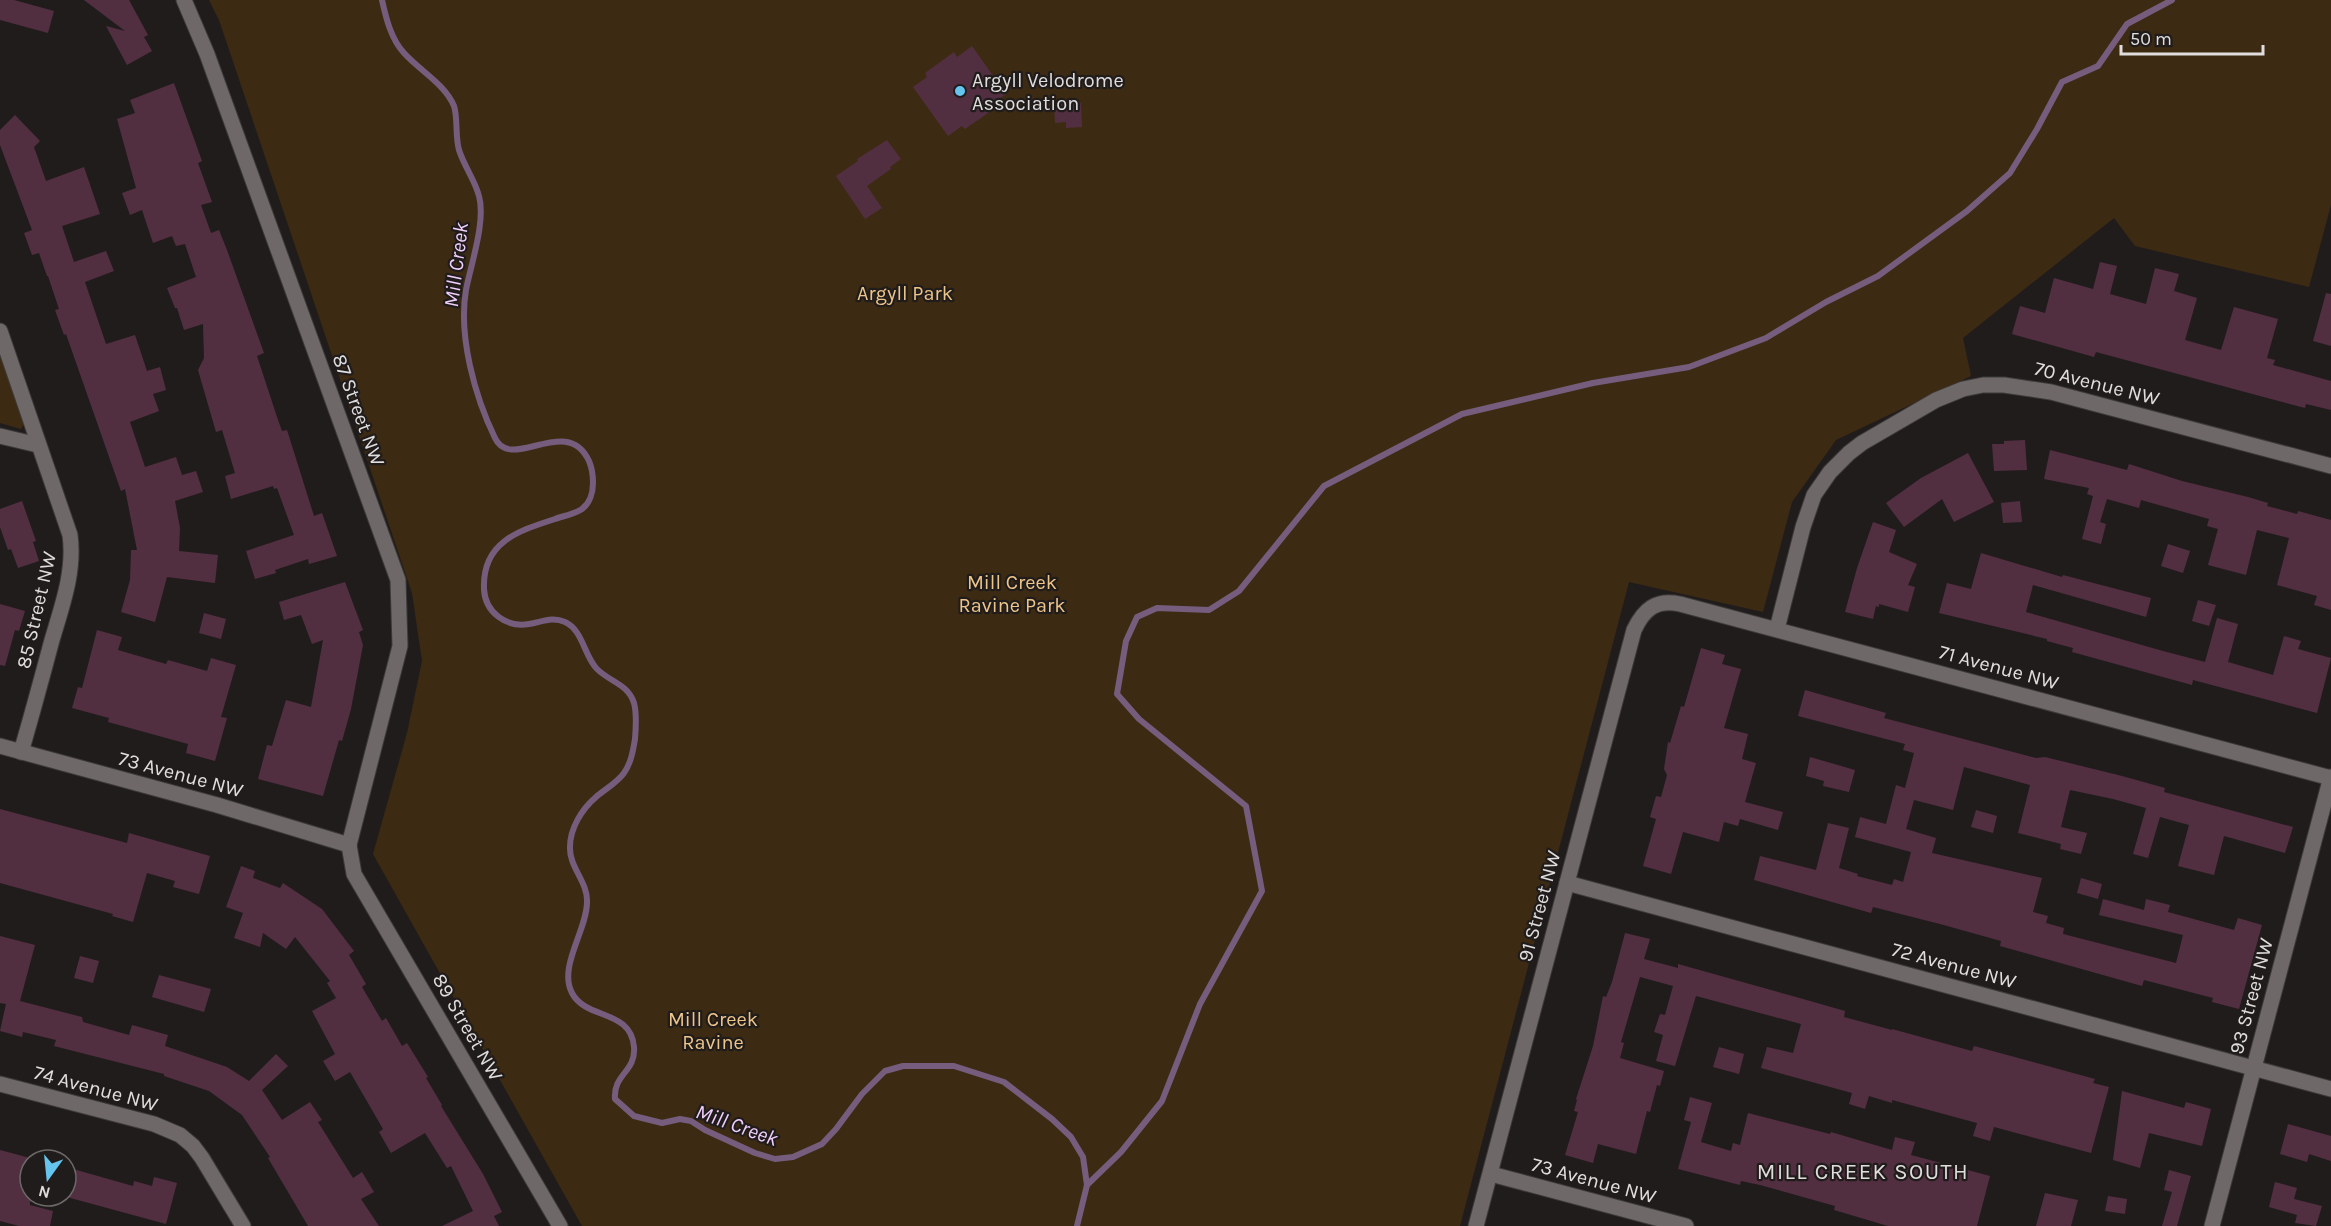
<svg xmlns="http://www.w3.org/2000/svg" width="2331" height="1226" font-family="Karla,sans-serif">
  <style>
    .green { fill: #3c2b12 }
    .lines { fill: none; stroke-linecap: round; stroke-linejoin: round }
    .stream { stroke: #765d7e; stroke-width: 6 }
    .building { fill: #522e41 }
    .street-casing { stroke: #3d3a3a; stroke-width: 17 }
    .street { stroke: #6f6868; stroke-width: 15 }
    .poi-dot { fill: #65c5ee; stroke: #211c1c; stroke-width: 2 }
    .labels { text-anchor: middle; stroke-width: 4.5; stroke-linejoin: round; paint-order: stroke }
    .poi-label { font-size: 20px; fill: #e0dddd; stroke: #211c1c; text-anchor: start }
    .park-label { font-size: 20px; fill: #eec589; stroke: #211c1c }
    .street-label { font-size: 20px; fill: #e0dddd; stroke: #211c1c }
    .water-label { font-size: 21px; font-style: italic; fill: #f2d0fe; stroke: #211c1c }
    .quarter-label { font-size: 22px; letter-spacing: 1.5px; fill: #e0dddd; stroke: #211c1c }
  </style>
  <rect width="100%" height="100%" fill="#211c1c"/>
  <g class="green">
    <polygon points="209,0 2331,0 2331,205 2309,287 2135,246 2114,218 1963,338 1971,376 1836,440 1792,502 1763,612 1629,582 1460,1226 582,1226 373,854 407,733 422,661 412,593 219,20"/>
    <polygon points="0,350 25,422 21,429 0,423"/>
  </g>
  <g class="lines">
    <g class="stream">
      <path d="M 382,0 C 386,18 391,39 404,53 C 419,70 445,84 454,106 C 458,118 455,136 459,150 C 464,166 475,180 479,196 C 486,221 471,264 466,290 C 458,336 475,397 495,438 C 511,473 567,413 589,461 C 592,468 593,476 593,483 C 593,492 590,503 582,509 C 575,514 563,516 555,519 C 518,531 482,542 484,589 C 485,612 506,628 529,624 C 542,622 552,616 565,622 C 583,630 584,656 597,669 C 610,682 628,684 634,703 C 637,714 636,727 635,739 C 633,751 631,763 624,773 C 617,783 605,789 596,797 C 582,809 570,828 570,847 C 569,867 588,882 587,902 C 587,930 558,967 572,993 C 586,1020 631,1009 634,1047 C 636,1072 613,1074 615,1099 L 634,1116 L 662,1123 L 680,1119 L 691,1121 L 705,1130 L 755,1153 L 775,1159 L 793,1157 L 822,1144 L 836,1129 L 862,1094 L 885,1071 L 903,1066 L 954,1066 L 1004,1082 L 1052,1119 L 1071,1137 L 1083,1157 L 1087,1185 L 1077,1226"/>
      <polyline points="1087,1185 1121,1152 1162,1101 1200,1004 1262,891 1246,806 1139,719 1117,694 1126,641 1137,617 1157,608 1209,610 1239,591 1324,486 1462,414 1593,383 1689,367 1766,338 1826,302 1878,276 1967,211 2010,173 2037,129 2062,82 2098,66 2127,24 2172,0"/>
    </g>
  </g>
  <g class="building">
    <polygon points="0,0 14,0 54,11 48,33 0,20"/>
    <polygon points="84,0 129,0 148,35 144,37 152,51 127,65 106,26 125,31"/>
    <polygon points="972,46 1006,94 991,105 994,109 965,129 962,126 948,136 913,87 927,77 925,73 954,52 957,57"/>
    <polygon points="174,83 202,161 198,163 212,202 201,205 211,233 219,230 227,250 264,353 257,356 277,417 282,431 287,430 314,516 322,513 337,556 309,564 308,559 275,570 276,573 255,579 246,551 294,535 277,488 274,489 273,486 231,499 225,476 235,473 222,430 216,432 198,370 204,358 203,324 184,330 177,308 175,308 167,288 196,277 185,244 176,246 172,236 153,243 142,210 130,215 122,193 136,188 117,119 135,113 130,100"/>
    <polygon points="1081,103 1082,127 1066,128 1066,122 1055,123 1054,104"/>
    <polygon points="15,115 40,141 34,147 46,181 84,167 100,214 62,226 74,262 106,251 114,271 85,282 106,344 135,335 147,371 160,367 166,390 153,394 159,411 130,422 145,467 176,457 182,475 196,471 203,492 175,501 180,528 179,551 218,555 215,583 167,577 155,622 121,612 130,580 131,550 137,550 125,489 121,491 66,334 64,335 55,310 59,309 48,276 47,276 39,253 32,255 24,233 32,230 0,145 0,130"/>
    <polygon points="887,140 901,159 890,167 891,169 867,186 882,208 865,219 836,176 858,161 857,159"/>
    <polygon points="2100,262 2117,266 2110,294 2146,304 2155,268 2179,274 2174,291 2197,298 2185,340 2221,350 2234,307 2278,319 2267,358 2275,360 2273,365 2331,381 2331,410 2306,404 2305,408 2096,352 2094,357 2012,334 2020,306 2045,313 2054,278 2093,289"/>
    <polygon points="2326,293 2331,294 2331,346 2313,341"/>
    <polygon points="2025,440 2027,470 1994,471 1992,444 2004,444 2004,441"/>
    <polygon points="2050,450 2127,470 2129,464 2182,481 2248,497 2268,503 2267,506 2297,514 2298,511 2331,520 2331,610 2314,605 2317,596 2277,585 2289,538 2257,530 2246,575 2208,565 2218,529 2207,526 2209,519 2141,500 2139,508 2107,499 2100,522 2106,524 2101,544 2082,539 2093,496 2087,494 2089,488 2044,479"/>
    <polygon points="1968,453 1994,502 1954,522 1942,499 1904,527 1886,503 1921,478"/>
    <polygon points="22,501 36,541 33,542 39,561 18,568 11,549 8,550 0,527 0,509"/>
    <polygon points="2020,501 2022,522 2003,523 2001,503"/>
    <polygon points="1873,522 1896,530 1889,552 1917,564 1908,585 1915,587 1908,612 1879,604 1879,607 1876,606 1873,619 1845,612 1857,568"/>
    <polygon points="2168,544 2190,551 2183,573 2161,566"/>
    <polygon points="1981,553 2062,577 2063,575 2151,598 2146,617 2033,585 2026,612 2163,651 2205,662 2217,618 2238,624 2228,662 2273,675 2284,636 2301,641 2298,649 2331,658 2317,713 2193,680 2192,685 2072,652 2073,648 2047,641 2047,639 1939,613 1947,583 1971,589"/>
    <polygon points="345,582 363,630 359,632 363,645 351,709 342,741 339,740 323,796 258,779 267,745 272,746 286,700 311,707 323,640 312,644 301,615 284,620 279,602"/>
    <polygon points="2198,600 2216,605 2209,626 2192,621"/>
    <polygon points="0,604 25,611 19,631 15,630 5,666 0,665"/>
    <polygon points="204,613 226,619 221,639 199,633"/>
    <polygon points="97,630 122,637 118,650 166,664 168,660 207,671 211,658 236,665 221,717 227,718 215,761 186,753 188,744 108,722 109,718 72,708 78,687 82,688"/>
    <polygon points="1701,648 1725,655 1722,664 1741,669 1724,728 1748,734 1742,759 1756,763 1745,802 1783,812 1778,830 1740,819 1738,826 1724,822 1719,842 1683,832 1671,874 1643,866 1656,819 1650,817 1656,796 1661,797 1667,775 1664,769 1668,742 1670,743 1681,706 1684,707"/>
    <polygon points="1805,690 1886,713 1884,718 2036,758 2045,757 2122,776 2165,788 2164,792 2293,827 2285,853 2224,836 2214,875 2178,866 2189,825 2160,817 2148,858 2133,854 2146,808 2113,799 2070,790 2061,827 2087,833 2081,854 2060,849 2061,844 2018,833 2030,785 1964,767 1953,810 1914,800 1906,829 1936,838 1932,853 2042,878 2033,912 2048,916 2046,923 2064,928 2063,934 2176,963 2183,935 2099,915 2103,899 2144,910 2146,899 2170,905 2168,912 2234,930 2238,918 2262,925 2239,1009 2212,1002 2213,998 2144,980 2142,986 2000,946 2001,941 1940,924 1873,907 1871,913 1754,880 1760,856 1816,870 1828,823 1849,828 1839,868 1858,874 1857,876 1892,885 1894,879 1903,882 1911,852 1855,837 1860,817 1886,824 1896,785 1905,788 1914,753 1903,750 1905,744 1798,716"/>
    <polygon points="1810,757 1855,770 1849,792 1823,786 1824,781 1806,776"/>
    <polygon points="0,809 127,843 129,833 210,856 199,894 173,887 175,881 147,873 133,922 112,916 113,914 0,883"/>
    <polygon points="1976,810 1997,816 1993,833 1971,827"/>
    <polygon points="241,866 255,871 253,878 280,888 283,883 322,909 354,951 349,955 366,984 362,987 382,1021 386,1018 402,1046 407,1043 428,1077 426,1078 442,1105 441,1106 483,1174 502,1212 494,1216 499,1226 442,1226 473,1211 451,1166 447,1168 425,1133 391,1153 379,1132 383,1129 350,1072 335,1081 323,1061 335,1054 312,1011 336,998 327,983 330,981 295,937 286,949 263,933 260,947 234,938 243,913 226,907"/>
    <polygon points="2081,878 2102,884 2098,899 2077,893"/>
    <polygon points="1625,933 1650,939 1644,959 1678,968 1678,964 1803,999 1845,1011 1844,1017 1892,1030 1892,1029 1972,1051 1974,1046 2095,1079 2093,1083 2109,1087 2091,1153 1994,1127 1990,1141 1973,1136 1977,1123 1892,1100 1892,1103 1869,1096 1865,1109 1849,1104 1852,1093 1761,1068 1767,1047 1793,1053 1801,1024 1696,996 1675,1066 1656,1061 1663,1035 1654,1032 1660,1014 1665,1015 1673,986 1640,977 1621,1042 1624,1043 1620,1058 1664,1071 1660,1086 1657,1085 1650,1112 1647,1111 1636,1154 1598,1144 1593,1163 1565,1155 1578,1112 1574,1111 1577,1100 1576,1099 1593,1046 1603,996 1606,997 1612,982"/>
    <polygon points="0,936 35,945 20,1001 82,1017 83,1022 129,1035 132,1025 168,1035 165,1046 227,1067 249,1081 276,1054 288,1066 262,1090 282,1120 310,1102 322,1120 318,1122 353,1178 362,1172 374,1192 361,1199 379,1226 308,1226 268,1158 270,1157 242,1115 209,1091 164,1076 164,1074 54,1046 56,1040 23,1032 22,1037 0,1031 6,1004 0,1003"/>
    <polygon points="80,956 99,961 93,983 74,978"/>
    <polygon points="159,975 211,989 204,1012 152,997"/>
    <polygon points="1719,1047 1744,1054 1739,1074 1713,1067"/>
    <polygon points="2122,1091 2184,1108 2186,1102 2211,1109 2202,1146 2149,1133 2140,1168 2113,1160"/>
    <polygon points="1690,1097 1712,1103 1701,1142 1731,1151 1733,1143 1740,1145 1748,1113 1830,1134 1831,1132 1892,1150 1895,1137 1915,1142 1911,1155 1990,1176 1977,1226 1888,1226 1834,1210 1835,1206 1760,1185 1741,1181 1740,1185 1678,1169 1691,1122 1684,1120"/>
    <polygon points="2288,1124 2331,1136 2331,1161 2309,1154 2307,1162 2280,1154"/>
    <polygon points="0,1150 30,1158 30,1205 53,1211 50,1226 19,1226 0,1221"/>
    <polygon points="66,1167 133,1186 134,1181 152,1186 154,1177 177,1183 166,1224 63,1196 66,1196"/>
    <polygon points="2169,1170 2191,1176 2177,1226 2162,1226 2172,1192 2164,1190"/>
    <polygon points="2275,1182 2297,1188 2294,1199 2322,1206 2316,1226 2295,1223 2297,1215 2269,1207"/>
    <polygon points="2045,1193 2078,1200 2071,1226 2036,1226"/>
    <polygon points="2108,1196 2127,1199 2125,1214 2105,1211"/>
  </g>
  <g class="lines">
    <defs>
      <g id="street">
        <polyline points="184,0 207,54 398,580 400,646 349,845 354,874 560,1226"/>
        <path d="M 0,331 L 70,535 C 75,571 62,606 52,640 C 42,677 32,715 21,752"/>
        <polyline points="0,436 38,445"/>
        <polyline points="1777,629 1803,527 1814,495 1830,472 1849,453 1862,443 1936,400 1963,389 1983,385 2004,385 2051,392 2331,466"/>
        <polyline points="0,746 217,805 349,845"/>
        <polyline points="1567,883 2331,1089"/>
        <polyline points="0,1084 154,1124 180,1135 193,1146 202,1158 243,1226"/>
        <polyline points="1491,1174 1686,1226"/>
        <path d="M 1476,1226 L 1634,630 C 1644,609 1656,599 1680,604 L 2331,778"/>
        <polyline points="2212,1226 2331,777"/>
      </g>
    </defs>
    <use href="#street" class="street-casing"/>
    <use href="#street" class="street"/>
  </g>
  <circle class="poi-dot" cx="960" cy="91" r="6"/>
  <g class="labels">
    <g class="poi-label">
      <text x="972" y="87">Argyll Velodrome<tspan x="972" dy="23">Association</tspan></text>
    </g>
    <g class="park-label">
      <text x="905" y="300">Argyll Park</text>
      <text x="1012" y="589">Mill Creek<tspan x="1012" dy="23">Ravine Park</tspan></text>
      <text x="713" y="1026">Mill Creek<tspan x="713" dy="23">Ravine</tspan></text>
    </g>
    <g class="street-label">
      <text transform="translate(2097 383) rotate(14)" y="7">70 Avenue NW</text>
      <text transform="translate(359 410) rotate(70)" y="7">87 Street NW</text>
      <text transform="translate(36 610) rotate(-77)" y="7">85 Street NW</text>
      <text transform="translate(1999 667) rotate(15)" y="7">71 Avenue NW</text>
      <text transform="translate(181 774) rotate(15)" y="7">73 Avenue NW</text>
      <text transform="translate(1539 906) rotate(-75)" y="7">91 Street NW</text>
      <text transform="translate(1954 965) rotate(15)" y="7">72 Avenue NW</text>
      <text transform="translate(2251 996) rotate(-75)" y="7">93 Street NW</text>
      <text transform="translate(468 1027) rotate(60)" y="7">89 Street NW</text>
      <text transform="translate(96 1088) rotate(15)" y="7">74 Avenue NW</text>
      <text transform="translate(1594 1180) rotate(15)" y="7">73 Avenue NW</text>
    </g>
    <g class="water-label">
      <text transform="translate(456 265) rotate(-83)" y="7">Mill Creek</text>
      <text transform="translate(737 1125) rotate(20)" y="7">Mill Creek</text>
    </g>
    <g class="quarter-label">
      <text x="1863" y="1179">MILL CREEK SOUTH</text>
    </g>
  </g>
  <g transform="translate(48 1178) rotate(195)"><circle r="28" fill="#211c1c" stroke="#6d6969" stroke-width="1.5"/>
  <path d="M0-4.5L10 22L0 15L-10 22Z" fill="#65c5ee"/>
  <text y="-9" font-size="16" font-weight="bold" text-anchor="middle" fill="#e0dddd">N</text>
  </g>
  <path d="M2121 45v9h142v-9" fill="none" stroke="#e0dddd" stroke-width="3"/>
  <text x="2130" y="45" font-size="18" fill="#e0dddd" stroke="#211c1c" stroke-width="4.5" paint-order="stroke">50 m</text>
</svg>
